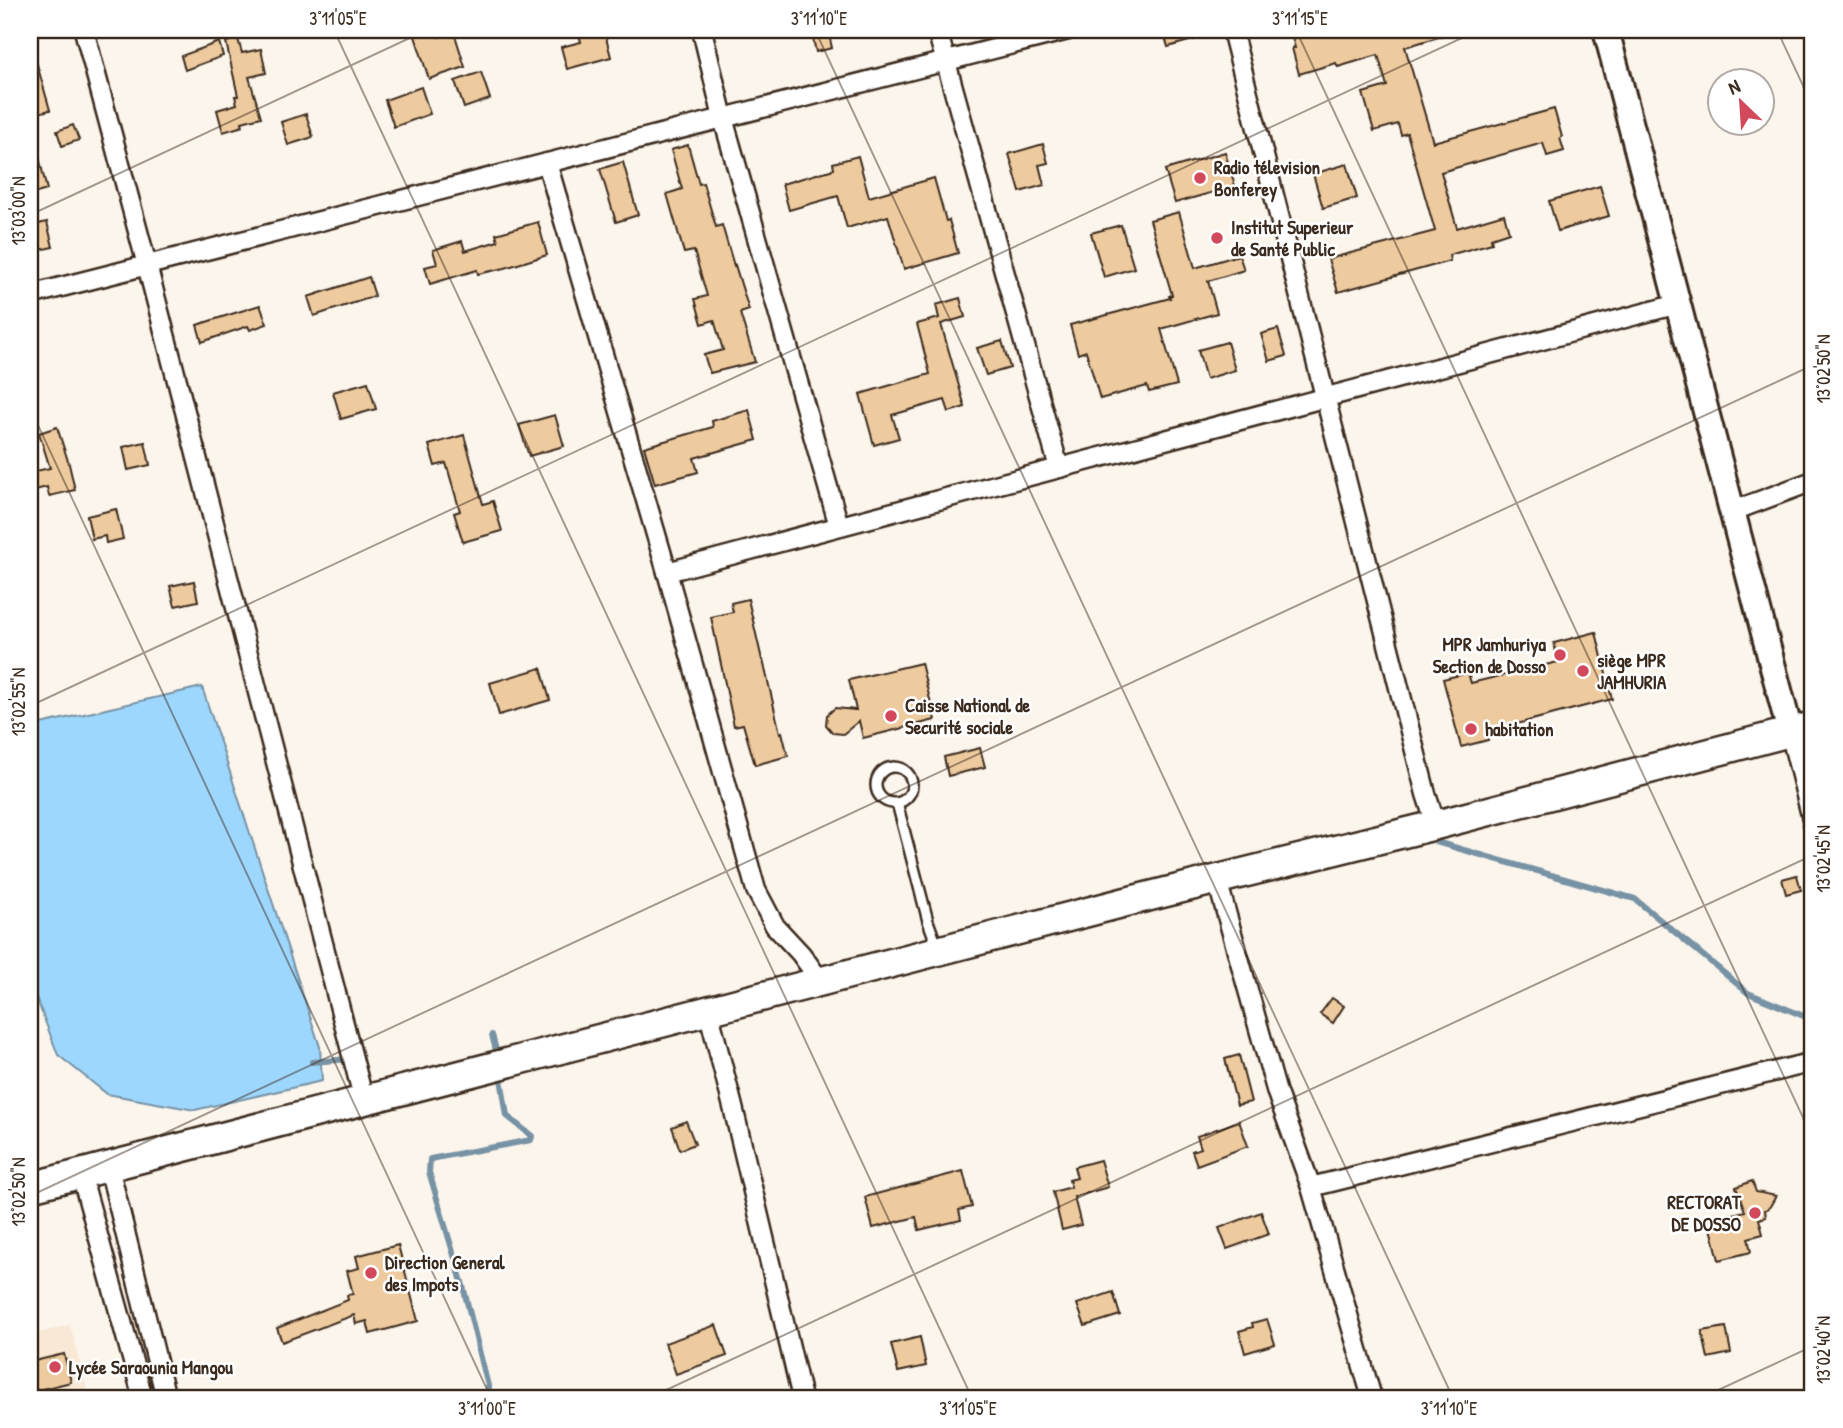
<svg xmlns="http://www.w3.org/2000/svg" width="1843" height="1428" font-family="'Patrick Hand',sans-serif">
  <style>
    .built { fill: #f8e8d5 }
    .water { fill: #9ed7fe; stroke: #7692a4; stroke-width: 2 }
    .lines { fill: none; stroke-linecap: round; stroke-linejoin: round }
    .stream { stroke: #7692a4; stroke-width: 6 }
    .building { fill: #eecb9f; stroke: #3b2a1e; stroke-width: 2 }
    .service-casing { stroke: #3b2a1e; stroke-width: 14 }
    .minor-casing { stroke: #3b2a1e; stroke-width: 23 }
    .secondary-casing { stroke: #3b2a1e; stroke-width: 30 }
    .trunk-casing { stroke: #3b2a1e; stroke-width: 33 }
    .service { stroke: #fff; stroke-width: 9 }
    .minor { stroke: #fff; stroke-width: 18 }
    .secondary { stroke: #fff; stroke-width: 24 }
    .trunk { stroke: #fff; stroke-width: 28 }
    .ticks { fill: none; stroke: #3b2a1e; stroke-width: 2; stroke-opacity: 0.45 }
    .poi-dot { fill: #d1495b; stroke: #fff; stroke-width: 2.5 }
    .labels { text-anchor: middle; stroke-width: 5; stroke-linejoin: round; paint-order: stroke }
    .poi-label { font-size: 19px; font-weight: bold; fill: #3b2a1e; stroke: #fff; text-anchor: start }
    .neatline { fill: none; stroke: #3b2a1e; stroke-width: 2.5 }
    .ticks-label { font-size: 18px; text-anchor: middle; fill: #3b2a1e }
  </style>
  <rect width="100%" height="100%" fill="#fcf5ec"/>
  <filter id="ink" filterUnits="userSpaceOnUse"><feTurbulence type="fractalNoise" baseFrequency=".0143" numOctaves="2"/><feDisplacementMap in="SourceGraphic" scale="14" xChannelSelector="R" yChannelSelector="G"/><feConvolveMatrix kernelMatrix="1 2 1 2 8 2 1 2 1" color-interpolation-filters="sRGB"/></filter>
  <g filter="url(#ink)">
    <polygon class="built" points="70,1325 89,1398 30,1398 30,1335"/>
    <polygon class="water" points="202,687 320,1047 322,1081 195,1110 107,1094 58,1055 34,992 30,976 30,698 36,725"/>
    <g class="lines">
      <g class="stream">
        <polyline points="1436,842 1635,899 1748,993 1806,1017 1813,1017"/>
        <polyline points="492,1035 498,1058"/>
        <polyline points="312,1062 350,1059"/>
        <polyline points="491,1398 462,1282 429,1172 430,1159 531,1140 532,1136 507,1116 500,1072"/>
      </g>
    </g>
    <g class="building">
      <polygon points="413,30 436,30 438,37 454,32 465,67 429,79"/>
      <polygon points="578,30 604,30 611,57 567,69 561,47 581,42"/>
      <polygon points="811,30 828,30 832,48 816,52"/>
      <polygon points="1163,30 1214,30 1214,34 1168,47"/>
      <polygon points="1290,30 1449,30 1449,34 1405,47 1433,142 1554,109 1562,137 1560,138 1564,151 1547,156 1543,143 1441,172 1457,228 1504,214 1509,232 1491,238 1492,243 1449,255 1450,261 1338,292 1328,259 1435,231 1407,133 1401,135 1398,124 1374,131 1363,93 1387,86 1378,55 1338,67 1336,63 1299,74 1292,48 1295,48"/>
      <polygon points="238,39 242,53 261,49 266,73 249,77 261,117 242,122 243,126 223,132 217,110 237,104 235,96 238,96 226,42"/>
      <polygon points="219,42 223,56 185,70 181,56"/>
      <polygon points="34,54 50,110 30,115 30,55"/>
      <polygon points="481,72 490,99 464,108 455,81"/>
      <polygon points="421,87 430,114 394,127 385,100"/>
      <polygon points="306,114 313,137 288,145 281,122"/>
      <polygon points="73,125 79,140 62,146 57,131"/>
      <polygon points="1043,144 1048,163 1039,165 1044,185 1020,192 1009,154"/>
      <polygon points="36,145 47,190 33,194 30,183 30,146"/>
      <polygon points="688,145 699,184 703,183 716,227 722,225 734,266 735,265 749,310 740,313 755,362 710,373 704,355 723,350 714,320 702,324 695,299 707,296 694,251 684,253 667,194 682,189 671,150"/>
      <polygon points="1225,152 1235,186 1175,203 1165,170"/>
      <polygon points="858,156 869,197 934,178 946,221 949,220 958,253 904,269 888,216 847,228 838,196 789,210 782,184 834,169 833,163"/>
      <polygon points="623,162 638,215 616,222 600,169"/>
      <polygon points="1347,164 1357,198 1323,208 1313,174"/>
      <polygon points="1600,186 1609,216 1558,231 1549,201"/>
      <polygon points="1179,212 1195,268 1239,255 1244,270 1208,281 1217,313 1161,329 1177,385 1149,392 1147,386 1100,399 1086,351 1078,354 1070,325 1170,298 1169,296 1172,295 1150,220"/>
      <polygon points="47,222 53,247 30,252 30,226"/>
      <polygon points="538,222 547,255 505,268 478,274 477,270 430,284 425,267 437,264 433,250 462,241 465,251 498,241 496,234"/>
      <polygon points="1121,225 1134,268 1104,277 1091,233"/>
      <polygon points="369,277 375,296 314,316 308,297"/>
      <polygon points="960,298 965,317 941,324 965,407 949,412 945,400 892,415 899,438 874,445 860,394 930,374 917,324 939,318 936,305"/>
      <polygon points="260,305 267,324 250,330 248,326 202,342 197,325"/>
      <polygon points="1278,329 1286,356 1269,361 1261,334"/>
      <polygon points="1002,341 1010,368 986,375 977,348"/>
      <polygon points="1227,342 1235,370 1206,379 1198,350"/>
      <polygon points="368,382 376,409 341,419 333,392"/>
      <polygon points="749,410 757,440 694,458 698,472 655,484 644,447 713,427 712,421"/>
      <polygon points="555,415 564,446 529,456 519,425"/>
      <polygon points="57,427 69,464 75,490 49,496 47,487 35,490 31,472 50,468 39,433"/>
      <polygon points="464,435 483,504 493,501 502,531 463,542 454,513 460,511 446,463 435,466 429,445"/>
      <polygon points="145,442 150,465 128,470 123,447"/>
      <polygon points="116,509 123,539 106,543 105,536 92,539 87,516"/>
      <polygon points="194,581 198,601 175,606 170,586"/>
      <polygon points="748,599 762,660 763,660 780,733 782,732 788,756 755,765 743,724 734,726 711,617 733,612 731,603"/>
      <polygon points="1596,632 1612,699 1486,732 1488,740 1461,747 1443,679 1468,673 1471,683 1558,662 1554,643"/>
      <polygon points="921,663 935,720 863,738 859,721 843,734 833,733 826,725 827,715 835,708 856,710 849,680"/>
      <polygon points="541,668 550,700 499,715 490,683"/>
      <polygon points="980,748 985,767 948,776 944,757"/>
      <polygon points="1797,875 1801,890 1786,894 1782,879"/>
      <polygon points="1332,998 1344,1006 1333,1023 1320,1014"/>
      <polygon points="1239,1055 1251,1102 1237,1105 1225,1059"/>
      <polygon points="686,1121 695,1144 680,1150 672,1127"/>
      <polygon points="1239,1121 1248,1146 1197,1165 1192,1151 1201,1148 1197,1136"/>
      <polygon points="1100,1160 1108,1187 1074,1197 1081,1225 1062,1230 1053,1192 1071,1187 1069,1180 1077,1178 1074,1167"/>
      <polygon points="963,1171 972,1207 959,1210 961,1220 919,1230 916,1217 873,1228 865,1197"/>
      <polygon points="1752,1181 1756,1192 1776,1196 1769,1208 1765,1210 1766,1217 1759,1219 1763,1234 1748,1238 1751,1252 1719,1260 1709,1220 1745,1211 1736,1187"/>
      <polygon points="1261,1212 1269,1234 1227,1249 1219,1228"/>
      <polygon points="398,1245 418,1321 370,1334 367,1321 356,1324 354,1315 282,1342 277,1328 348,1300 347,1295 353,1294 347,1271 359,1268 356,1256"/>
      <polygon points="1113,1292 1120,1315 1085,1326 1077,1304"/>
      <polygon points="1267,1319 1275,1344 1245,1353 1239,1331 1253,1327 1252,1323"/>
      <polygon points="716,1325 727,1356 676,1374 665,1343"/>
      <polygon points="1726,1327 1731,1353 1708,1358 1702,1331"/>
      <polygon points="920,1337 926,1366 898,1372 891,1344"/>
      <polygon points="64,1354 71,1382 30,1392 30,1362"/>
    </g>
    <g class="lines">
      <defs>
        <g id="service">
          <circle cx="894" cy="785" r="18"/>
          <polyline points="897,803 928,921 937,946"/>
        </g>
        <g id="minor">
          <polyline points="84,30 147,265 364,1101"/>
          <polyline points="702,30 723,118 839,526"/>
          <polyline points="937,30 1059,468"/>
          <polyline points="1232,30 1426,794 1436,825"/>
          <polyline points="547,163 667,572 756,890 775,926 801,954 821,982"/>
          <polyline points="30,295 1068,30"/>
          <polyline points="1733,511 1813,481"/>
          <polyline points="667,572 1678,304"/>
          <polyline points="1790,732 1813,823"/>
          <polyline points="1217,880 1277,1093 1311,1187 1372,1398"/>
          <polyline points="708,1010 733,1107 802,1398"/>
          <polyline points="109,1167 166,1398"/>
          <polyline points="81,1174 143,1398"/>
          <polyline points="1311,1187 1813,1062"/>
        </g>
        <polyline id="secondary" points="1606,30 1790,732"/>
        <polyline id="trunk" points="30,1187 1126,902 1436,825 1813,726"/>
      </defs>
      <use href="#service" class="service-casing"/>
      <use href="#minor" class="minor-casing"/>
      <use href="#secondary" class="secondary-casing"/>
      <use href="#trunk" class="trunk-casing"/>
      <use href="#service" class="service"/>
      <use href="#minor" class="minor"/>
      <use href="#secondary" class="secondary"/>
      <use href="#trunk" class="trunk"/>
    </g>
  </g>
  <path class="ticks" d="M 334,30 L 972,1398M 815,30 L 1453,1398M 1296,30 L 1813,1139M 1777,30 L 1813,107M 30,215 L 427,30M 30,408 L 491,1398M 30,706 L 1479,30M 30,1196 L 1813,365M 649,1398 L 1813,855M 1701,1398 L 1813,1346"/>
  <g class="poi-dot">
    <circle cx="1200" cy="178" r="7"/>
    <circle cx="1217" cy="238" r="7"/>
    <circle cx="1560" cy="655" r="7"/>
    <circle cx="1583" cy="671" r="7"/>
    <circle cx="891" cy="716" r="7"/>
    <circle cx="1471" cy="729" r="7"/>
    <circle cx="1755" cy="1213" r="7"/>
    <circle cx="371" cy="1273" r="7"/>
    <circle cx="55" cy="1367" r="7"/>
  </g>
  <g class="labels">
    <g class="poi-label">
      <text x="1214" y="174">Radio télevision<tspan x="1214" dy="22">Bonferey</tspan></text>
      <text x="1231" y="234">Institut Superieur<tspan x="1231" dy="22">de Santé Public</tspan></text>
      <text x="1546" y="651" text-anchor="end">MPR Jamhuriya<tspan x="1546" dy="22">Section de Dosso</tspan></text>
      <text x="1597" y="667">siège MPR<tspan x="1597" dy="22">JAMHURIA</tspan></text>
      <text x="905" y="712">Caisse National de<tspan x="905" dy="22">Securité sociale</tspan></text>
      <text x="1485" y="736">habitation</text>
      <text x="1741" y="1209" text-anchor="end">RECTORAT<tspan x="1741" dy="22">DE DOSSO</tspan></text>
      <text x="385" y="1269">Direction General<tspan x="385" dy="22">des Impots</tspan></text>
      <text x="69" y="1374">Lycée Saraounia Mangou</text>
    </g>
  </g>
  <rect width="1843" height="1428" fill="none" stroke="#fff" stroke-width="77"/>
  <g transform="translate(1741 102) rotate(335)"><circle r="33" fill="#ffffff" stroke="#b1aaa5" stroke-width="2"/>
  <path d="M0-5L12 26L0 18L-12 26Z" fill="#d1495b"/>
  <text y="-10" font-size="19" font-weight="bold" text-anchor="middle" fill="#3b2a1e">N</text>
  </g>
  <rect x="38" y="38" width="1766" height="1352" class="neatline"/>
  <g class="ticks-label">
    <text x="338" y="25">3°11'05"E</text>
    <text x="819" y="25">3°11'10"E</text>
    <text x="1300" y="25">3°11'15"E</text>
    <text transform="translate(19 211) rotate(-90)" y="6">13°03'00"N</text>
    <text transform="translate(1824 369) rotate(-90)" y="6">13°02'50"N</text>
    <text transform="translate(19 702) rotate(-90)" y="6">13°02'55"N</text>
    <text transform="translate(1824 859) rotate(-90)" y="6">13°02'45"N</text>
    <text transform="translate(19 1192) rotate(-90)" y="6">13°02'50"N</text>
    <text transform="translate(1824 1350) rotate(-90)" y="6">13°02'40"N</text>
    <text x="487" y="1415">3°11'00"E</text>
    <text x="968" y="1415">3°11'05"E</text>
    <text x="1449" y="1415">3°11'10"E</text>
  </g>
</svg>
